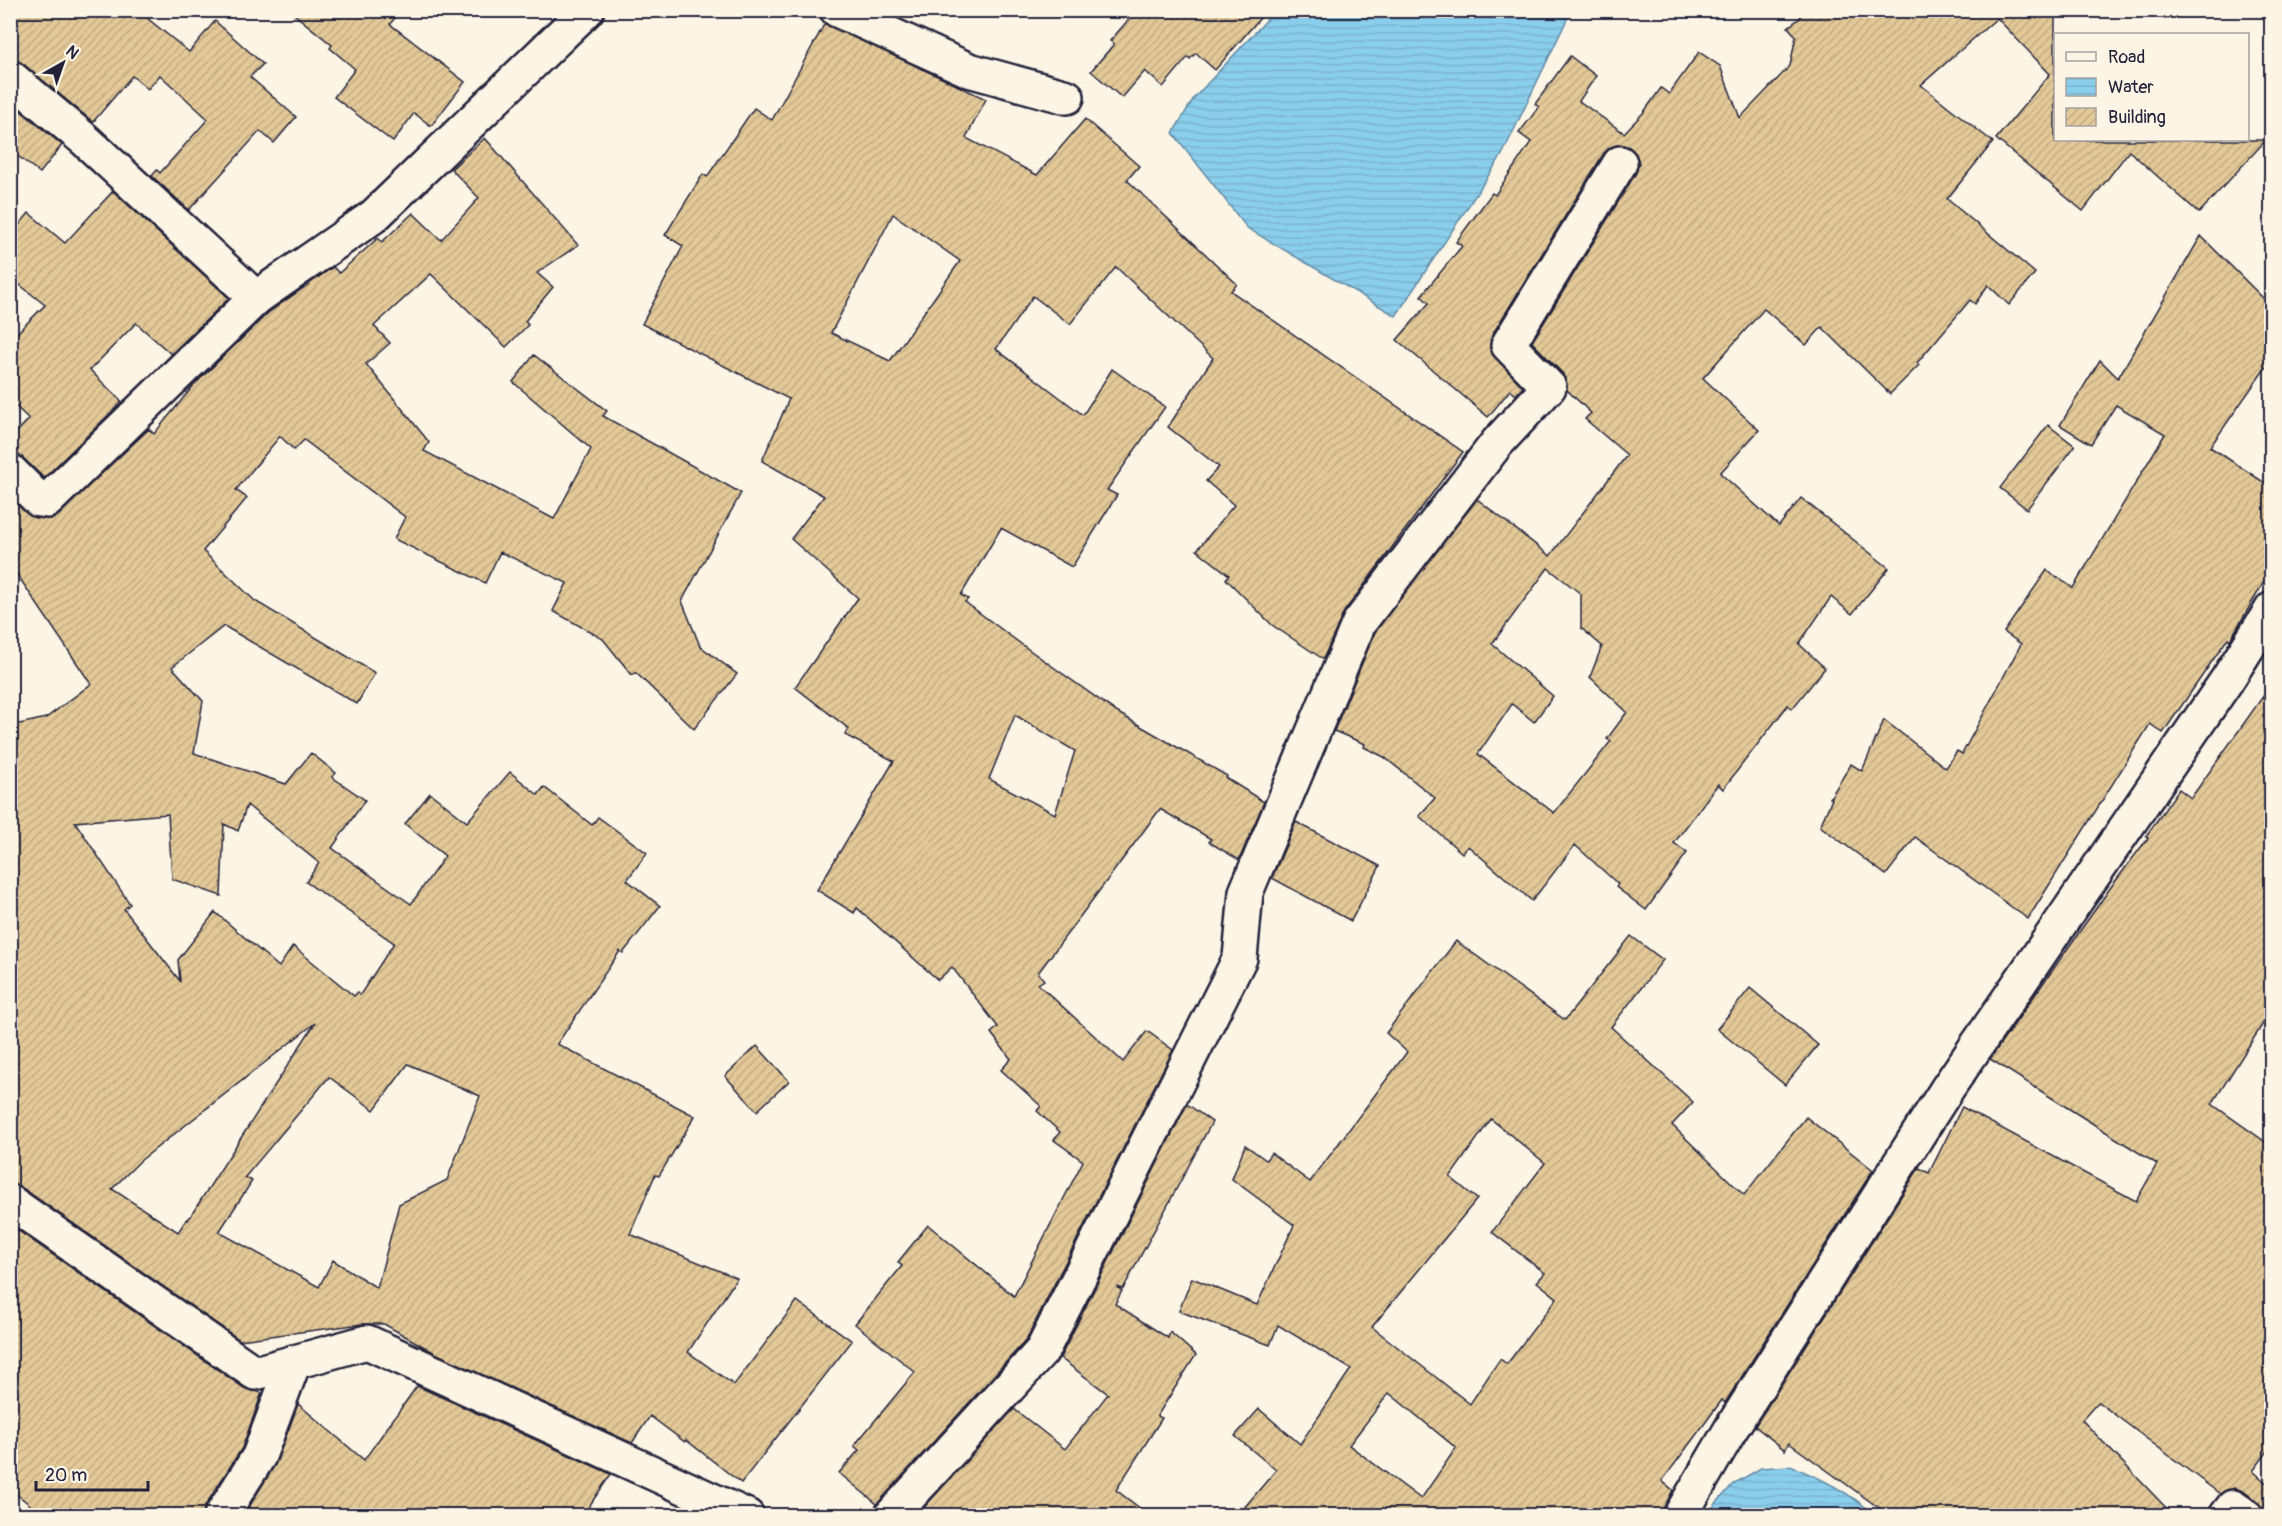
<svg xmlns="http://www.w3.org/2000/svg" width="2282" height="1526" font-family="Pangolin,sans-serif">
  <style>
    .water { fill: url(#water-rules); stroke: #6189a5; stroke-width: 1.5 }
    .building { fill: url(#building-hatch); stroke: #22223b; stroke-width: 1.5; fill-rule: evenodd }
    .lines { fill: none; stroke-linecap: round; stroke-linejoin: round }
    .minor-casing { stroke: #22223b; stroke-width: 38 }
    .minor { stroke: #fcf5e5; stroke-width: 33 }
  </style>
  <defs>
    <pattern id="water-rules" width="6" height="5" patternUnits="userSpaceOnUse" patternTransform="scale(1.5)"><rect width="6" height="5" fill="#8bceec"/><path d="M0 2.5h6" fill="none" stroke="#78b1cb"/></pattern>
    <pattern id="building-hatch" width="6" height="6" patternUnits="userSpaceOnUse" patternTransform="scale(1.5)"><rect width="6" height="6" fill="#e3c998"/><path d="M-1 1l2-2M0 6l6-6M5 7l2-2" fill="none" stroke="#c2ac84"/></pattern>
  </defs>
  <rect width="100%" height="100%" fill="#fcf5e5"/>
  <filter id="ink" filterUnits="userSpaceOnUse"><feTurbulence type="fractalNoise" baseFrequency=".0167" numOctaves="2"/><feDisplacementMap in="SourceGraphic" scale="12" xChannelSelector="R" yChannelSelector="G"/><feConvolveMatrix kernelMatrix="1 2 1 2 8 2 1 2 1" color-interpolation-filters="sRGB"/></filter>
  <g filter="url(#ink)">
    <g class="water">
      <polygon points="1275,11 1571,11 1502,155 1396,316 1247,228 1173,133 1194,98"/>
      <path d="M 1790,1466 C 1822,1478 1850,1493 1875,1515 L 1706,1515 L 1733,1484 L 1761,1468 Z"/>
    </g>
    <g class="building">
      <polygon points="10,10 137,10 189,52 215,21 263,64 250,77 296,117 274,143 260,131 189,210 152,176 157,170 160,173 208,119 160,75 148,89 132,76 93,122 22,63 10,59"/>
      <polygon points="289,10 401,10 390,24 465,82 431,126 414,113 393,142 334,97 355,69 330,48 332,45"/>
      <polygon points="1137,10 1267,10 1215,70 1196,53 1190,59 1188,57 1163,87 1145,71 1122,98 1091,71 1114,44 1110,41"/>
      <path d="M 1802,10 L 2055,10 L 2055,140 L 2266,140 L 2199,213 L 2129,151 L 2083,211 L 1996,139 L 2050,74 L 1997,18 L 1921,85 L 1993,142 L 1947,199 L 2035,273 L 2009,305 L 1988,285 L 1975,304 L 1970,300 L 1917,363 L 1919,365 L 1890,394 L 1822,327 L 1806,345 L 1764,309 L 1703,378 L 1759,430 L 1720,473 L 1779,526 L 1801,498 L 1889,568 L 1852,614 L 1831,597 L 1799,644 L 1825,668 L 1792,709 L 1788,705 L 1723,789 L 1718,784 L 1674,843 L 1687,853 L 1646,910 L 1616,887 L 1618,884 L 1575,845 L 1532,901 L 1468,846 L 1462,853 L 1419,816 L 1435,798 L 1384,757 L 1364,747 L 1365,744 L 1334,731 L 1375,632 L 1477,499 L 1550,556 L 1627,455 L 1585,419 L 1591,413 L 1567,390 L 1563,374 L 1532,342 L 1636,173 L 1639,163 L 1636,154 L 1629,147 L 1620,144 L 1611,147 L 1604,153 L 1492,335 L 1490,352 L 1523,387 L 1516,395 L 1510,390 L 1488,417 L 1397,340 L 1429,303 L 1421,296 L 1462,246 L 1456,242 L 1492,193 L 1495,195 L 1531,142 L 1519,133 L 1539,107 L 1535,104 L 1570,56 L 1596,76 L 1579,101 L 1624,133 L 1644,112 L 1661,88 L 1669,94 L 1699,52 L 1720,66 L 1740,118 L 1790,66 L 1796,36 L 1788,27 L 1800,18 ZM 1548,568 L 1581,594 L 1581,628 L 1602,646 L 1590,677 L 1627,712 L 1607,739 L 1611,741 L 1554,813 L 1478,754 L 1512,704 L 1534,722 L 1553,696 L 1492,644 Z"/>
      <path d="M 825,23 L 986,99 L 966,138 L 1037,175 L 1085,119 L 1139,166 L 1127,180 L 1237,284 L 1231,291 L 1463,452 L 1344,612 L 1323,659 L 1272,625 L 1226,579 L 1229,575 L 1197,550 L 1234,505 L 1206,481 L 1219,467 L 1168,427 L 1213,358 L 1116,267 L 1070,324 L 1033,296 L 996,349 L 1083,415 L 1112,369 L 1165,407 L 1107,490 L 1117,495 L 1072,567 L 1001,528 L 961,595 L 968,599 L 965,602 L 1021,644 L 1118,713 L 1227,776 L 1226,778 L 1264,802 L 1239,860 L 1209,842 L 1211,839 L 1160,809 L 1038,973 L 1044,980 L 1038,984 L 1123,1062 L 1147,1031 L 1173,1050 L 1026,1340 L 877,1504 L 839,1473 L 859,1450 L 854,1446 L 915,1372 L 855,1324 L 902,1266 L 898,1262 L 928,1225 L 1014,1296 L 1083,1161 L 1054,1140 L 1060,1132 L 1037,1111 L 1041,1106 L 1001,1070 L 1011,1059 L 991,1033 L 998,1027 L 952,967 L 938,980 L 857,908 L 854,913 L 817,890 L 894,761 L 845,735 L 849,729 L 795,687 L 858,598 L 791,539 L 824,496 L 762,461 L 789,399 L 642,324 L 683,246 L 665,235 L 703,174 L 707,177 L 754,108 L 772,120 ZM 893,214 L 960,261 L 890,361 L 831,333 ZM 1015,715 L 1075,751 L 1055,814 L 989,779 Z"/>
      <polygon points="10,102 62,145 40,173 10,150"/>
      <path d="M 485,138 L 578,245 L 537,273 L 553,287 L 525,321 L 528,325 L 506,347 L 431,274 L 374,326 L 390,343 L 366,364 L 429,442 L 424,451 L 554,519 L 591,449 L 513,382 L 534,355 L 607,411 L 603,416 L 741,493 L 682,601 L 700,646 L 737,674 L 694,729 L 636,673 L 632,675 L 603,639 L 553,611 L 567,583 L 500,552 L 485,583 L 394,539 L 405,517 L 304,440 L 294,450 L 280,436 L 236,490 L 247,498 L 203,551 L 255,601 L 375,673 L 357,704 L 224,626 L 172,667 L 203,701 L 194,753 L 286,784 L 311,753 L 336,773 L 332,777 L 365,800 L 332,848 L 411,904 L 445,856 L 405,824 L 430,793 L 467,822 L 510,772 L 538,795 L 544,787 L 592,825 L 598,817 L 647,853 L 627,880 L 660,906 L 623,953 L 620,951 L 557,1044 L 695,1116 L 659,1176 L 655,1175 L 630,1234 L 737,1278 L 688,1352 L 734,1385 L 797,1301 L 852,1341 L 741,1483 L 686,1440 L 685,1442 L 650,1416 L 632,1443 L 435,1353 L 384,1324 L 362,1324 L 240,1340 L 21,1187 L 10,1183 L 10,726 L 46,718 L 91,684 L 10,564 L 10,498 L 26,513 L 36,518 L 53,519 L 149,429 L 154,434 L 194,385 L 268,313 L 333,267 L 339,273 L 378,238 L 382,242 L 413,213 L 441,240 L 479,198 L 451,169 ZM 247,805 L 319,863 L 306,882 L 394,943 L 360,995 L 357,993 L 354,996 L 293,946 L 279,967 L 215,912 L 178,960 L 180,981 L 124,909 L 130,904 L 75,822 L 168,814 L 172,879 L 221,896 L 224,824 L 238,831 ZM 315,1023 L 188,1220 L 187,1219 L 178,1232 L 112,1189 L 140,1161 ZM 408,1064 L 480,1096 L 447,1180 L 399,1204 L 377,1288 L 333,1260 L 319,1287 L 219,1232 L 252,1181 L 245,1177 L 329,1077 L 374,1110 Z"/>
      <polygon points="113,191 229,298 171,354 136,323 90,370 122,402 44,478 23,458 10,453 10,439 29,419 10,401 10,340 45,305 10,277 10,236 29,213 65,243"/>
      <polygon points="2201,236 2271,306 2271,360 2210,447 2271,487 2271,570 2230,640 2228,638 2163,733 2150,724 2028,919 1915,837 1886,875 1820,826 1832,799 1830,798 1851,764 1862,771 1884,720 1946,768 1957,751 1962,754 2021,644 2004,632 2047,570 2073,588 2165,434 2116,405 2091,444 2060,425 2100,360 2118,378"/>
      <polygon points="2048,425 2075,446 2027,509 2000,488"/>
      <polygon points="2271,685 2271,1011 2212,1104 2271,1146 2271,1447 2253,1471 2271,1487 2271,1515 2264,1515 2257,1501 2243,1491 2234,1488 2220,1494 2098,1402 2082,1420 2173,1515 1889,1515 1789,1443 1785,1450 1755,1426 1919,1168 1929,1173 1962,1107 2136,1201 2157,1164 1990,1059 2111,887 2148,838 2146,836 2179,789 2191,798"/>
      <polygon points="1296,822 1380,866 1351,921 1272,878"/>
      <path d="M 1631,936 L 1663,960 L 1611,1027 L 1693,1102 L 1672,1125 L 1744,1195 L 1806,1117 L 1873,1170 L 1725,1403 L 1722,1400 L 1662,1481 L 1673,1490 L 1663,1509 L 1658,1515 L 1238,1515 L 1276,1470 L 1235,1436 L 1259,1409 L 1300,1444 L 1351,1369 L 1278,1325 L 1270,1345 L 1179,1311 L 1192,1278 L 1257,1305 L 1294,1225 L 1232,1179 L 1245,1145 L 1266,1160 L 1271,1153 L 1310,1182 L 1407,1052 L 1386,1033 L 1456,941 L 1565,1020 ZM 1491,1119 L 1545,1163 L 1492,1232 L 1545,1273 L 1537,1282 L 1557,1298 L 1507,1364 L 1500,1359 L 1470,1404 L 1372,1327 L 1477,1199 L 1450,1177 ZM 1389,1393 L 1456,1448 L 1421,1499 L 1349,1445 Z"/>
      <polygon points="1750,988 1818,1045 1785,1085 1717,1029"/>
      <polygon points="757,1046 789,1081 757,1111 725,1076"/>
      <polygon points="1187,1104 1212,1122 1123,1289 1117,1287 1122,1291 1115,1304 1168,1338 1170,1332 1196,1355 1157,1416 1162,1418 1116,1490 1149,1515 917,1515 1014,1409 1065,1449 1108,1394 1060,1358"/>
      <polygon points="10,1225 244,1388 262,1393 242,1448 205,1506 202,1515 43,1515 10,1489"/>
      <polygon points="417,1386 611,1474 583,1515 244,1515 276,1463 298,1404 364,1460"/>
    </g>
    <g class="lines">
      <defs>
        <g id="minor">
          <polyline points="837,10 969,70 1067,97"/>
          <polyline points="10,77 84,139 256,298"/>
          <polyline points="10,471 39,500 47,501 256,298 374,216 587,10"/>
          <polyline points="10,1202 255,1373 367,1342 747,1516"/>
          <polyline points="221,1516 259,1456 294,1362"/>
          <polyline points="891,1516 1042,1351 1240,958 1246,892 1359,623 1497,443 1549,387 1508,345 1620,163"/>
          <polyline points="1680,1516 1731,1429 1947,1089 2227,680 2272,609"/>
          <polyline points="2226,1516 2233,1507 2246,1516"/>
        </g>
      </defs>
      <use href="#minor" class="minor-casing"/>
      <use href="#minor" class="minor"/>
    </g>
  </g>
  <rect width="2282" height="1526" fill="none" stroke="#fcf5e5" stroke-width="36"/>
  <rect x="18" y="18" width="2246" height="1490" fill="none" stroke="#22223b" stroke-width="2" filter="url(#ink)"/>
  <rect x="2054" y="33" width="195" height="108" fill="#fcf5e5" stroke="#a5a1a1" stroke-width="1.5"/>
  <rect x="2066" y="52" width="30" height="9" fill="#fcf5e5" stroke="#a5a1a1" stroke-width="1.5"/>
  <text x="2108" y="63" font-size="18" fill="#22223b">Road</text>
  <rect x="2066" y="78" width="30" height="18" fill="url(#water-rules)" stroke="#a5a1a1" stroke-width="1.5"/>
  <text x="2108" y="93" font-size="18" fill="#22223b">Water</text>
  <rect x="2066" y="108" width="30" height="18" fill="url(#building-hatch)" stroke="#a5a1a1" stroke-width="1.5"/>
  <text x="2108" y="123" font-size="18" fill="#22223b">Building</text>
  <g transform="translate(63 63) rotate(40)" stroke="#fcf5e5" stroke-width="4.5" paint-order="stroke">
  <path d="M0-4.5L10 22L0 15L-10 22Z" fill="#22223b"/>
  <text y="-9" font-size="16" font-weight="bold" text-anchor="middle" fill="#22223b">N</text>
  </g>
  <path d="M36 1481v9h112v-9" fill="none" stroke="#22223b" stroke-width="3"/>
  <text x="45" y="1481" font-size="18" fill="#22223b" stroke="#fcf5e5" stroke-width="4.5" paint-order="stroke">20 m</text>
</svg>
